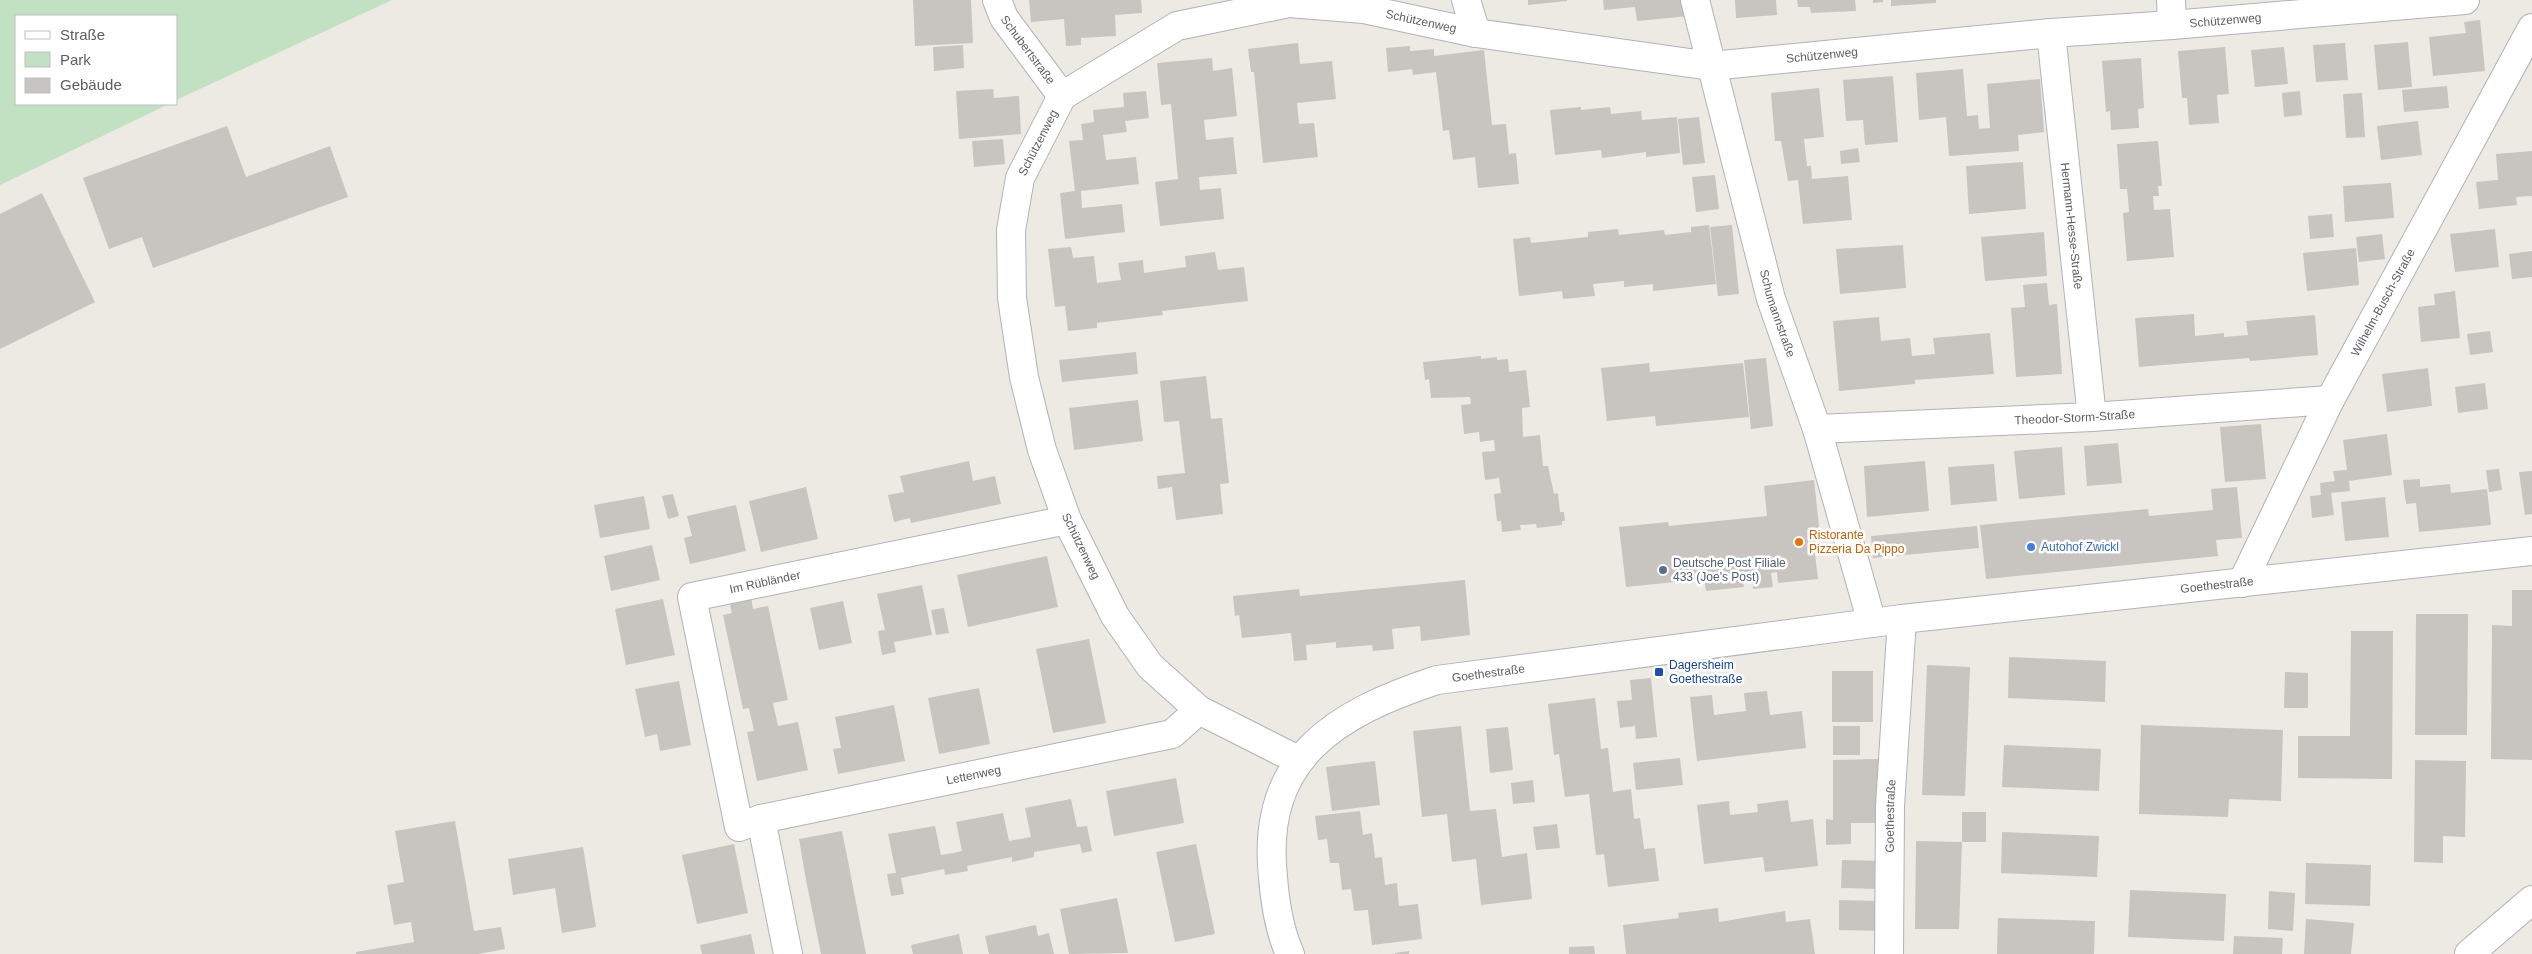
<svg xmlns="http://www.w3.org/2000/svg" width="2532" height="954" font-family="Helvetica,sans-serif">
  <style>
    .green { fill: #c1e1c2 }
    .building { fill: #c8c5c0 }
    .lines { fill: none; stroke-linecap: round; stroke-linejoin: round }
    .minor-casing { stroke: #b0b3b7; stroke-width: 30 }
    .minor { stroke: #fff; stroke-width: 28 }
    .food-dot { fill: #e8710a; stroke: #fff; stroke-width: 2 }
    .shop-dot { fill: #3f7fe0; stroke: #fff; stroke-width: 2 }
    .service-dot { fill: #5c6f8a; stroke: #fff; stroke-width: 2 }
    .transit-dot { fill: #1a4fb4; stroke: #fff; stroke-width: 2 }
    .labels { text-anchor: middle; stroke-width: 5; stroke-linejoin: round; paint-order: stroke }
    .street-label { font-size: 12px; fill: #5b5e62; stroke: #fff }
    .food-label { font-size: 12px; fill: #c56008; stroke: #fff; text-anchor: start }
    .shop-label { font-size: 12px; fill: #366cbe; stroke: #fff; text-anchor: start }
    .service-label { font-size: 12px; fill: #4e5e75; stroke: #fff; text-anchor: start }
    .transit-label { font-size: 12px; fill: #164399; stroke: #fff; text-anchor: start }
  </style>
  <rect width="100%" height="100%" fill="#eceae3"/>
  <polygon class="green" points="0,0 392,0 176,100 176,16 16,16 16,104 169,104 0,185"/>
  <g class="building">
    <polygon points="913,0 971,0 973,43 915,46"/>
    <polygon points="1029,0 1141,0 1142,13 1115,15 1116,36 1081,38 1081,45 1066,46 1064,19 1031,22"/>
    <polygon points="1528,0 1567,0 1567,1 1528,5"/>
    <polygon points="1603,0 1688,0 1689,16 1637,21 1635,7 1604,10"/>
    <polygon points="1735,0 1776,0 1777,15 1736,18"/>
    <polygon points="1797,0 1855,0 1856,11 1811,13 1810,7 1798,7"/>
    <polygon points="1873,0 1883,0 1883,2 1873,3"/>
    <polygon points="1891,0 1936,0 1936,3 1891,6"/>
    <polygon points="2480,20 2485,71 2433,76 2429,37 2466,33 2464,22"/>
    <polygon points="2408,42 2412,87 2378,90 2374,45"/>
    <polygon points="1298,43 1300,64 1332,61 1336,99 1297,103 1299,124 1314,123 1318,157 1263,163 1254,72 1251,72 1248,49"/>
    <polygon points="2345,43 2348,80 2316,82 2313,45"/>
    <polygon points="963,45 964,68 934,71 933,47"/>
    <polygon points="1410,46 1410,51 1434,49 1434,56 1484,50 1492,125 1506,124 1509,154 1516,153 1519,184 1478,188 1475,157 1453,160 1449,130 1443,131 1436,72 1413,75 1412,69 1388,72 1386,48"/>
    <polygon points="2225,47 2229,94 2217,95 2219,123 2189,125 2187,98 2182,98 2178,51"/>
    <polygon points="2284,47 2288,84 2255,87 2251,50"/>
    <polygon points="1212,58 1213,71 1232,68 1237,116 1204,120 1206,140 1233,137 1237,174 1199,177 1200,190 1221,188 1224,219 1160,226 1155,182 1178,179 1171,104 1161,105 1157,63"/>
    <polygon points="2141,58 2144,108 2138,109 2139,128 2111,130 2110,111 2106,112 2102,61"/>
    <polygon points="1963,69 1967,116 1978,115 1979,129 1990,128 1987,84 2040,79 2044,132 2018,135 2019,151 1949,156 1946,117 1919,120 1916,73"/>
    <polygon points="1893,76 1898,142 1865,145 1863,120 1846,121 1843,80"/>
    <polygon points="2447,86 2449,108 2404,112 2402,90"/>
    <polygon points="1819,88 1824,137 1804,139 1807,166 1811,166 1812,179 1848,176 1852,220 1803,224 1798,180 1788,181 1781,141 1775,141 1771,93"/>
    <polygon points="993,89 994,98 1019,96 1021,134 959,139 956,91"/>
    <polygon points="1146,91 1149,118 1125,121 1127,132 1103,135 1106,160 1136,157 1139,184 1081,191 1082,208 1122,204 1125,232 1065,239 1060,193 1075,191 1069,141 1083,140 1081,124 1094,122 1093,110 1124,107 1123,93"/>
    <polygon points="2300,91 2302,115 2284,117 2282,93"/>
    <polygon points="2362,93 2365,137 2346,138 2343,94"/>
    <polygon points="1581,107 1581,110 1610,107 1611,114 1641,111 1642,120 1677,117 1680,153 1646,157 1646,152 1602,158 1601,150 1555,155 1550,110"/>
    <polygon points="1699,117 1705,163 1683,165 1678,119"/>
    <polygon points="2418,121 2422,155 2381,160 2377,126"/>
    <polygon points="227,126 246,177 330,146 348,197 153,268 142,237 109,249 83,178"/>
    <polygon points="1003,139 1005,164 974,167 972,141"/>
    <polygon points="2158,141 2162,186 2158,186 2159,196 2153,196 2154,210 2170,209 2174,257 2127,261 2123,213 2129,212 2128,199 2127,189 2120,189 2117,144"/>
    <polygon points="1858,148 1860,162 1841,164 1840,151"/>
    <polygon points="2532,151 2532,196 2516,197 2517,205 2479,209 2476,182 2498,180 2496,154"/>
    <polygon points="2023,162 2026,209 1969,214 1966,166"/>
    <polygon points="1715,175 1719,209 1696,212 1692,177"/>
    <polygon points="2391,183 2394,218 2345,222 2343,186"/>
    <polygon points="42,193 95,302 0,349 0,214"/>
    <polygon points="2332,214 2334,237 2310,239 2308,216"/>
    <polygon points="1709,225 1716,284 1653,291 1653,284 1624,287 1624,281 1593,284 1595,296 1563,299 1562,291 1519,296 1513,239 1530,237 1531,243 1588,237 1588,232 1618,229 1619,235 1664,230 1665,235 1691,232 1691,227"/>
    <polygon points="1732,225 1739,294 1718,296 1710,227"/>
    <polygon points="2495,229 2499,267 2455,272 2450,234"/>
    <polygon points="2044,232 2047,276 1985,281 1981,237"/>
    <polygon points="2382,234 2385,259 2359,262 2356,237"/>
    <polygon points="1903,245 1906,288 1840,294 1836,249"/>
    <polygon points="1071,247 1073,258 1094,256 1097,283 1121,280 1118,263 1143,260 1144,273 1186,267 1185,256 1215,252 1218,270 1244,267 1248,301 1162,311 1163,315 1097,323 1097,328 1068,331 1065,306 1055,307 1048,249"/>
    <polygon points="2356,248 2359,285 2307,291 2303,253"/>
    <polygon points="2532,251 2532,277 2512,279 2509,254"/>
    <polygon points="2047,283 2049,305 2057,304 2062,374 2016,377 2011,308 2025,307 2023,285"/>
    <polygon points="2455,291 2460,338 2421,342 2418,307 2435,305 2434,294"/>
    <polygon points="2194,314 2195,336 2224,333 2224,337 2248,335 2246,321 2315,315 2318,355 2250,361 2249,358 2139,367 2135,318"/>
    <polygon points="1879,317 1881,341 1910,338 1912,356 1935,354 1933,338 1990,333 1994,374 1915,380 1915,384 1839,391 1833,321"/>
    <polygon points="2490,331 2493,352 2470,355 2467,334"/>
    <polygon points="1136,352 1138,374 1062,382 1059,360"/>
    <polygon points="1481,356 1481,359 1497,357 1497,360 1508,359 1509,372 1526,370 1530,407 1522,408 1523,437 1540,435 1543,466 1548,466 1554,494 1558,493 1560,512 1564,512 1565,521 1562,521 1562,525 1537,528 1536,524 1520,525 1521,530 1502,532 1501,521 1497,521 1494,494 1501,493 1499,478 1485,480 1482,452 1495,451 1494,440 1480,442 1479,432 1464,434 1461,405 1471,404 1470,397 1431,398 1429,379 1425,380 1423,362"/>
    <polygon points="1766,358 1773,426 1751,429 1744,360"/>
    <polygon points="1649,363 1650,372 1743,363 1749,417 1656,426 1655,416 1607,421 1601,368"/>
    <polygon points="2428,368 2432,406 2387,412 2382,374"/>
    <polygon points="1206,376 1211,419 1222,418 1229,483 1220,484 1223,514 1176,520 1172,487 1158,489 1157,476 1185,473 1179,421 1164,422 1160,381"/>
    <polygon points="2485,383 2488,409 2458,413 2455,387"/>
    <polygon points="1138,400 1143,441 1074,450 1069,408"/>
    <polygon points="2261,424 2266,479 2225,482 2220,427"/>
    <polygon points="2387,434 2392,475 2349,481 2350,491 2331,493 2334,515 2312,518 2310,496 2321,495 2320,483 2335,481 2333,471 2347,470 2343,440"/>
    <polygon points="2118,443 2122,483 2087,486 2084,446"/>
    <polygon points="2062,447 2065,495 2019,499 2014,451"/>
    <polygon points="969,461 973,481 995,476 1001,504 911,523 910,518 894,522 888,495 904,492 900,476"/>
    <polygon points="1925,461 1929,511 1867,517 1864,466"/>
    <polygon points="1994,464 1997,501 1951,505 1948,467"/>
    <polygon points="2499,469 2502,490 2489,492 2486,470"/>
    <polygon points="2532,471 2532,514 2525,515 2519,472"/>
    <polygon points="2420,479 2420,487 2450,484 2451,493 2487,489 2491,525 2419,532 2416,503 2406,504 2403,480"/>
    <polygon points="1814,480 1821,545 1814,546 1818,579 1778,583 1777,572 1771,573 1773,587 1753,589 1752,575 1742,576 1744,587 1706,591 1704,579 1626,587 1619,527 1668,522 1669,526 1767,516 1764,486"/>
    <polygon points="806,487 818,539 761,552 749,501"/>
    <polygon points="2237,487 2242,538 2216,540 2218,556 1986,579 1980,525 2148,509 2149,516 2213,510 2211,489"/>
    <polygon points="673,494 679,516 668,519 662,496"/>
    <polygon points="644,496 650,529 600,538 594,505"/>
    <polygon points="2385,497 2389,537 2345,541 2341,502"/>
    <polygon points="736,505 746,551 690,564 684,538 692,536 687,516"/>
    <polygon points="1977,526 1979,548 1873,558 1871,536"/>
    <polygon points="652,545 660,580 611,591 604,556"/>
    <polygon points="1047,556 1058,607 968,627 957,575"/>
    <polygon points="1465,580 1470,635 1421,641 1420,626 1392,629 1394,649 1373,651 1372,645 1336,648 1336,642 1306,645 1307,660 1294,661 1291,633 1242,638 1239,615 1235,616 1233,596 1299,589 1300,596"/>
    <polygon points="922,585 932,635 894,642 896,652 882,655 878,631 885,630 877,594"/>
    <polygon points="2512,590 2532,590 2532,760 2491,759 2492,625 2512,626"/>
    <polygon points="751,597 753,609 768,606 788,700 773,703 778,726 798,722 808,770 757,781 747,732 754,731 749,708 743,709 723,615 732,613 729,601"/>
    <polygon points="663,599 675,655 626,665 615,609"/>
    <polygon points="843,601 852,643 819,650 810,608"/>
    <polygon points="944,608 949,633 936,635 931,610"/>
    <polygon points="2416,614 2468,614 2467,735 2415,735"/>
    <polygon points="2351,631 2393,631 2392,779 2298,778 2298,736 2350,736"/>
    <polygon points="1089,639 1106,723 1053,733 1036,649"/>
    <polygon points="2009,657 2106,661 2105,702 2008,698"/>
    <polygon points="1927,665 1970,667 1965,796 1922,795"/>
    <rect x="1832" y="671" width="41" height="51"/>
    <polygon points="2285,672 2308,673 2308,708 2284,708"/>
    <polygon points="1651,678 1657,737 1636,739 1635,726 1620,728 1617,701 1632,700 1630,680"/>
    <polygon points="679,681 691,745 660,751 657,734 645,737 635,689"/>
    <polygon points="979,688 990,744 939,754 928,698"/>
    <polygon points="1767,691 1770,715 1802,711 1806,748 1697,761 1690,697 1712,695 1714,715 1746,711 1744,693"/>
    <polygon points="1595,698 1601,749 1608,748 1613,792 1631,789 1634,819 1640,818 1644,849 1655,848 1659,881 1608,887 1604,854 1596,855 1589,794 1565,797 1559,754 1554,755 1548,704"/>
    <polygon points="894,705 905,761 838,774 833,749 841,748 835,717"/>
    <polygon points="2141,725 2283,730 2281,801 2229,799 2228,817 2139,814"/>
    <polygon points="1461,726 1470,811 1496,809 1502,857 1527,853 1532,899 1481,905 1476,859 1452,862 1447,814 1422,817 1413,731"/>
    <rect x="1833" y="726" width="27" height="29"/>
    <polygon points="1508,727 1513,770 1490,773 1486,729"/>
    <polygon points="2004,745 2101,749 2099,791 2002,787"/>
    <polygon points="1680,758 1683,785 1636,790 1633,763"/>
    <polygon points="1878,759 1878,823 1851,823 1851,844 1826,845 1826,819 1833,820 1833,760"/>
    <polygon points="2415,760 2466,761 2465,837 2443,836 2443,863 2414,862"/>
    <polygon points="1375,761 1380,805 1332,811 1326,767"/>
    <polygon points="1176,778 1184,823 1114,836 1106,791"/>
    <polygon points="1533,780 1535,802 1513,804 1511,783"/>
    <polygon points="1071,799 1077,827 1087,826 1092,851 1082,853 1080,844 1034,852 1034,857 1012,862 1012,857 967,866 968,871 945,875 944,869 901,878 904,894 891,896 887,874 896,873 888,834 935,826 941,855 953,853 962,851 956,822 1003,813 1009,841 1031,837 1025,808"/>
    <polygon points="1788,800 1791,822 1813,819 1818,866 1765,872 1763,857 1704,864 1697,805 1729,801 1730,815 1758,812 1757,804"/>
    <polygon points="1360,811 1363,835 1372,833 1375,858 1382,857 1385,885 1397,883 1399,906 1418,904 1422,939 1372,945 1368,910 1354,911 1351,889 1342,890 1339,863 1330,863 1327,839 1318,840 1315,816"/>
    <polygon points="1962,812 1986,812 1986,842 1962,842 1959,929 1915,929 1916,841 1962,842"/>
    <polygon points="455,821 474,931 501,927 505,949 479,954 356,954 356,952 414,942 411,922 394,925 387,885 404,882 395,831"/>
    <polygon points="1557,824 1560,848 1536,850 1533,827"/>
    <polygon points="842,831 846,851 866,954 821,954 806,880 799,839"/>
    <polygon points="2002,832 2099,836 2097,877 2001,873"/>
    <polygon points="734,844 748,913 697,924 682,855"/>
    <polygon points="1196,844 1215,934 1175,942 1156,852"/>
    <polygon points="583,847 596,927 562,933 555,888 513,895 508,859"/>
    <polygon points="1842,860 1882,861 1880,889 1841,888"/>
    <polygon points="2306,863 2371,865 2370,906 2305,904"/>
    <polygon points="2130,890 2226,894 2224,941 2128,937"/>
    <polygon points="2269,891 2295,893 2293,931 2268,929"/>
    <polygon points="1117,898 1128,953 1069,954 1060,909"/>
    <polygon points="1839,900 1880,901 1880,931 1839,930"/>
    <polygon points="1718,908 1719,922 1785,911 1786,922 1810,919 1815,954 1626,954 1623,925 1679,918 1678,913"/>
    <polygon points="1998,918 2095,921 2094,954 1997,954"/>
    <polygon points="2306,919 2354,923 2351,954 2304,954"/>
    <polygon points="1036,925 1038,936 1049,933 1054,954 989,954 985,936"/>
    <polygon points="751,934 755,954 702,954 700,945"/>
    <polygon points="959,934 963,954 913,954 911,945"/>
    <polygon points="2234,936 2283,938 2282,954 2233,954"/>
    <polygon points="1594,946 1595,954 1569,954 1569,947"/>
    <polygon points="1409,951 1409,954 1395,954 1395,953"/>
  </g>
  <g class="lines">
    <defs>
      <g id="minor">
        <path id="s1" d="M 997,0 L 1004,18 L 1062,96"/>
        <polyline points="1466,0 1476,33"/>
        <path id="s2" d="M 1695,0 L 1771,299 L 1817,429 L 1872,623"/>
        <polyline points="2171,0 2172,25"/>
        <path id="s3" d="M 2051,33 L 2092,417"/>
        <path id="s4" d="M 1817,429 L 2092,417 L 2330,400"/>
        <path id="s5" d="M 1067,520 L 692,597 L 739,827 L 761,819 L 1172,734 L 1199,710"/>
        <path id="s6" d="M 2242,583 L 2330,400 L 2532,28"/>
        <path id="s7" d="M 1298,760 L 1199,710 L 1150,666 L 1115,616 L 1067,520 L 1042,450 L 1024,377 L 1012,298 L 1011,230 L 1020,178 L 1062,96 L 1177,26 L 1289,3 L 1364,9 L 1476,33 L 1711,66 L 2051,33 L 2172,25 L 2465,0"/>
        <polyline points="761,819 788,954"/>
        <path id="s8" d="M 1290,954 C 1279,930 1275,903 1273,877 C 1260,757 1337,713 1437,680 L 1902,619 L 2532,551"/>
        <path id="s9" d="M 1889,954 L 1890,806 L 1902,619"/>
        <polyline points="2469,954 2532,900"/>
      </g>
    </defs>
    <use href="#minor" class="minor-casing"/>
    <use href="#minor" class="minor"/>
  </g>
  <circle class="food-dot" cx="1799" cy="542" r="5"/>
  <circle class="shop-dot" cx="2031" cy="547" r="5"/>
  <circle class="service-dot" cx="1663" cy="570" r="5"/>
  <rect class="transit-dot" x="1654" y="667" width="10" height="10" rx="2.5"/>
  <g class="labels">
    <g class="street-label">
      <text dy="4" stroke="none"><textPath href="#s7" startOffset="1980">Schützenweg</textPath></text>
      <text dy="4" stroke="none"><textPath href="#s7" startOffset="1170">Schützenweg</textPath></text>
      <text dy="4" stroke="none"><textPath href="#s1" startOffset="59">Schubertstraße</textPath></text>
      <text dy="4" stroke="none"><textPath href="#s7" startOffset="1575">Schützenweg</textPath></text>
      <text dy="4" stroke="none"><textPath href="#s7" startOffset="735">Schützenweg</textPath></text>
      <text dy="4" stroke="none"><textPath href="#s3" startOffset="194">Hermann-Hesse-Straße</textPath></text>
      <text dy="4" stroke="none"><textPath href="#s6" startOffset="314">Wilhelm-Busch-Straße</textPath></text>
      <text dy="4" stroke="none"><textPath href="#s2" startOffset="324">Schumannstraße</textPath></text>
      <text dy="4" stroke="none"><textPath href="#s4" startOffset="258">Theodor-Storm-Straße</textPath></text>
      <text transform="translate(1081 546) rotate(64)" y="4">Schützenweg</text>
      <text transform="translate(765 582) rotate(-12)" y="4">Im Rübländer</text>
      <text dy="4" stroke="none"><textPath href="#s8" startOffset="1149">Goethestraße</textPath></text>
      <text dy="4" stroke="none"><textPath href="#s8" startOffset="415">Goethestraße</textPath></text>
      <text dy="4" stroke="none"><textPath href="#s5" startOffset="858">Lettenweg</textPath></text>
      <text dy="4" stroke="none"><textPath href="#s9" startOffset="138">Goethestraße</textPath></text>
    </g>
    <g class="food-label">
      <text x="1809" y="539">Ristorante<tspan x="1809" dy="14">Pizzeria Da Pippo</tspan></text>
    </g>
    <g class="shop-label">
      <text x="2041" y="551">Autohof Zwickl</text>
    </g>
    <g class="service-label">
      <text x="1673" y="567">Deutsche Post Filiale<tspan x="1673" dy="14">433 (Joe's Post)</tspan></text>
    </g>
    <g class="transit-label">
      <text x="1669" y="669">Dagersheim<tspan x="1669" dy="14">Goethestraße</tspan></text>
    </g>
  </g>
  <rect x="15" y="15" width="162" height="90" fill="#ffffff" stroke="#bdbfc0"/>
  <rect x="25" y="31" width="25" height="8" fill="#ffffff" stroke="#bdbfc0"/>
  <text x="60" y="40" font-size="15" fill="#5b5e62">Straße</text>
  <rect x="25" y="52" width="25" height="15" fill="#c1e1c2" stroke="#bdbfc0"/>
  <text x="60" y="65" font-size="15" fill="#5b5e62">Park</text>
  <rect x="25" y="78" width="25" height="15" fill="#c8c5c0" stroke="#bdbfc0"/>
  <text x="60" y="90" font-size="15" fill="#5b5e62">Gebäude</text>
</svg>
